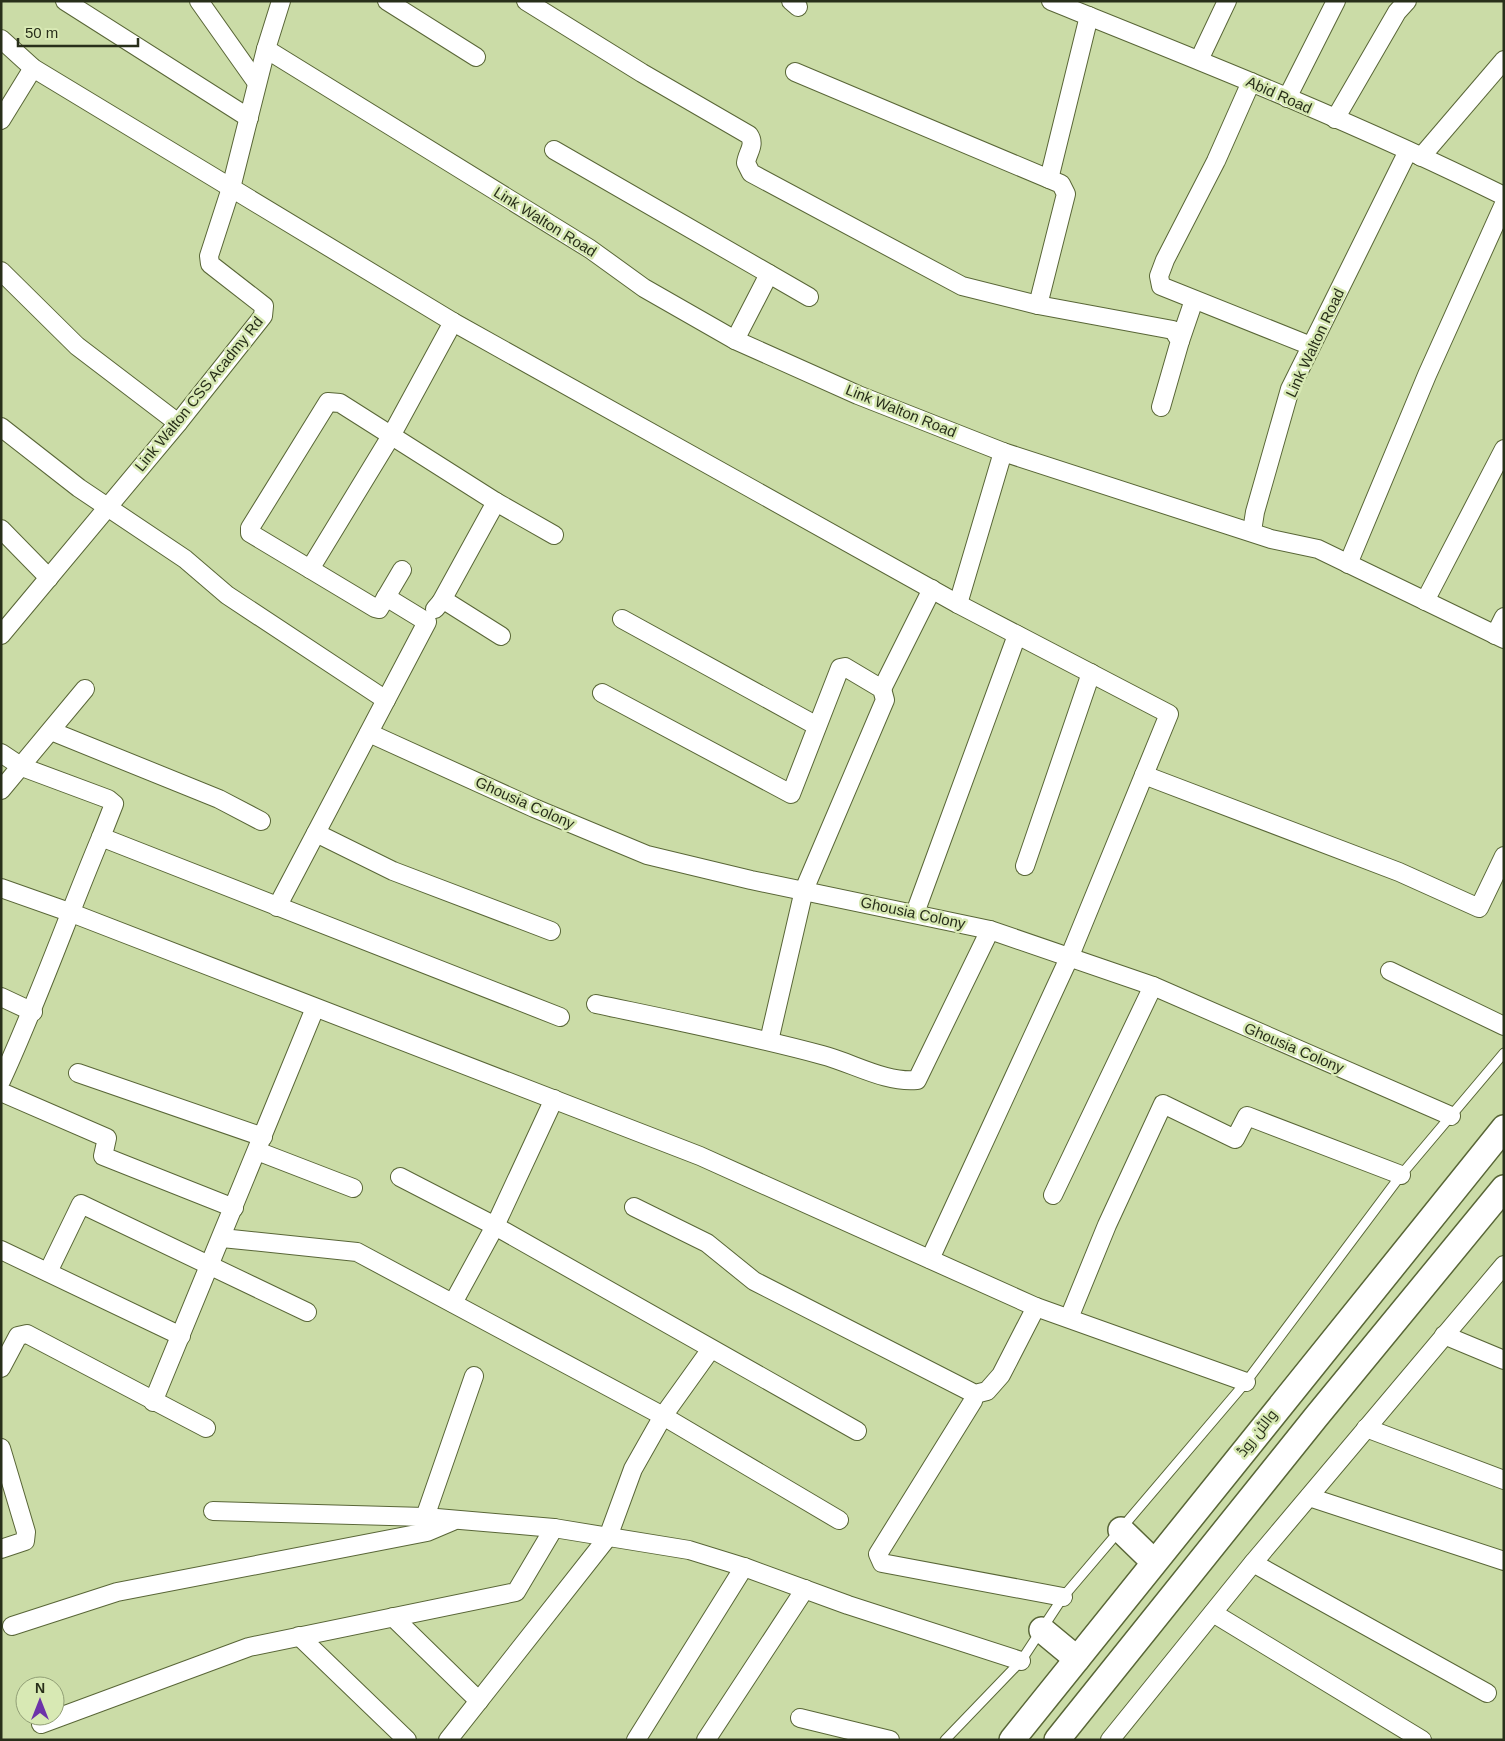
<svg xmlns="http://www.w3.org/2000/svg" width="1505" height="1741" font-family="Helvetica,Cairo,sans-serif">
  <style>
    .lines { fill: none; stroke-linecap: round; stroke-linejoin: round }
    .service-casing { stroke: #596637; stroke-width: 11 }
    .minor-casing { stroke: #596637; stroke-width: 20 }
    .secondary-casing { stroke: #596637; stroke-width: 28 }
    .service { stroke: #fff; stroke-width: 9 }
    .minor { stroke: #fff; stroke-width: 18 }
    .secondary { stroke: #fff; stroke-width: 25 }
    .labels { text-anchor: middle; stroke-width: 5; stroke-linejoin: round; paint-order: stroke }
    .street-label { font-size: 15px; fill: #282f1a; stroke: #d8e9b4 }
  </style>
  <rect width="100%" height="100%" fill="#cbdca7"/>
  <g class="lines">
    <defs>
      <polyline id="service" points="945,1740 1021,1661 1063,1597 1246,1382 1401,1175 1504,1053"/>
      <g id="minor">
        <polyline points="65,1 249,118"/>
        <polyline points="199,1 257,83"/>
        <polyline points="281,1 266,49 590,249 644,288 735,340 858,395 1003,452 1271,539 1318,549 1504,639"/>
        <polyline points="387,1 476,57"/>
        <path d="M 526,1 L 642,73 L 749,135 C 756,145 747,153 746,163 L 751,173 L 962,286 L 1038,305 L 1173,330 L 1180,341 L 1161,407"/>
        <polyline points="791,1 798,7"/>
        <path d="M 1051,1 C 1203,62 1357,123 1504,196"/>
        <polyline points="1,39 33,68 453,322 958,604 1169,714 1069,958 930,1259"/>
        <polyline points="1199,60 1227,1"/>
        <polyline points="795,72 1061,184 1066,194 1038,305"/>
        <polyline points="1251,82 1216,161 1165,260 1159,276 1161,286 1311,346"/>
        <polyline points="1287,98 1336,1"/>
        <polyline points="1335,119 1397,12 1407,1"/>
        <polyline points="1,120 33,68"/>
        <polyline points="554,150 809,297"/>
        <polyline points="1421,157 1504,60"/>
        <polyline points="1049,179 1089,16"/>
        <polyline points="1,271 77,346 178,423"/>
        <polyline points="735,340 769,274"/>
        <polyline points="1180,341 1194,300"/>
        <polyline points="1,427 79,488 185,559 227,595 386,700"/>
        <polyline points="1,529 49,578"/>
        <polyline points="1252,531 1255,512 1290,389 1408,151"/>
        <polyline points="1348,564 1427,375 1504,204"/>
        <polyline points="310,569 391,436 453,322"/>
        <polyline points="402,570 379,609 375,608 250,533 250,528 328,402 340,403 496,502 554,535"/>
        <polyline points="1425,601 1504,449"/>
        <polyline points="441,602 496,502"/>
        <polyline points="958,604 1003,452"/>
        <polyline points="435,609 441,602 447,602 501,636"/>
        <polyline points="622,619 817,726"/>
        <polyline points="1,635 178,423 263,316 264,306 210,264 209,256 231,188 266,49"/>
        <polyline points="1495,635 1504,617"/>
        <polyline points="882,689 932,589"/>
        <polyline points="602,693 791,794 840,668 845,667 882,689 885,700 804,890 769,1041"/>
        <polyline points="51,731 219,799 261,821"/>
        <polyline points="369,733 534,808 647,855 751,880 990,930 1153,986 1451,1116"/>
        <polyline points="1,753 22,767 108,799 114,804 101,837 560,1017"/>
        <polyline points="1144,775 1399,872 1479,908 1504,856"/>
        <polyline points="1,790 85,689"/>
        <polyline points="316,833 393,871 551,931"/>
        <polyline points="1025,866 1091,673"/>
        <polyline points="1,888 69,912 700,1156 1036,1307 1246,1382"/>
        <polyline points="277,907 427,622 386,597"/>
        <polyline points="915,913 1017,635"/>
        <polyline points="1390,971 1504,1026"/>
        <polyline points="1,997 33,1012"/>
        <path d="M 596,1004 C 672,1020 748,1035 822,1055 C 853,1063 885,1083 917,1080 L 990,930"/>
        <polyline points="78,1073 263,1137"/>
        <path d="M 1,1081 C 38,1001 67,918 101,837"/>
        <polyline points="1,1092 107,1138 103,1156 234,1208"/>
        <polyline points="257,1151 353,1188"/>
        <polyline points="400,1177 495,1226 857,1431"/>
        <polyline points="1053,1195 1153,986"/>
        <polyline points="634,1207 707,1243 754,1281 975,1394 987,1391 1001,1375 1036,1307"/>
        <polyline points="222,1238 357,1252 663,1416 839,1520"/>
        <polyline points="1,1250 181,1336"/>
        <polyline points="48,1272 81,1204 307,1312"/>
        <polyline points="453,1303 495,1226 554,1099"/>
        <polyline points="1069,1318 1107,1225 1163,1104 1235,1139 1247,1116 1401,1175"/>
        <polyline points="1444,1335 1504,1360"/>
        <polyline points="1,1368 18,1336 27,1334 206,1428"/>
        <polyline points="975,1394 973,1401 878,1554 882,1563 1063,1597"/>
        <polyline points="153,1402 315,1008"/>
        <polyline points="1366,1428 1504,1480"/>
        <polyline points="1,1448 26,1532 25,1541 1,1549"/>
        <polyline points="1309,1497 1504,1561"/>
        <polyline points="213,1511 425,1517 554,1528 689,1550 744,1567 848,1605 1021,1661"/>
        <polyline points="425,1517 474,1376"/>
        <polyline points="1253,1563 1487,1693"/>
        <polyline points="1213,1613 1422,1740"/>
        <polyline points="393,1617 479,1701"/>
        <polyline points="12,1626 117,1592 427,1532 453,1521"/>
        <polyline points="299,1636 407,1740"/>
        <polyline points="800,1718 890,1740"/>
        <polyline points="41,1724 249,1647 516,1592 554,1528"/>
        <polyline points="448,1740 608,1537 633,1469 663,1416 711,1349"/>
        <polyline points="636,1740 744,1567"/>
        <polyline points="706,1740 805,1589"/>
        <polyline points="1110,1740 1253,1563 1504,1265"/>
      </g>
      <g id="secondary">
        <polyline points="1121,1530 1154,1562"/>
        <polyline points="1042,1630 1077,1659"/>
        <polyline points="1012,1740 1504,1128"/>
        <polyline points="1057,1740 1316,1417 1504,1188"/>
      </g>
    </defs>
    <use href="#service" class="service-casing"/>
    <use href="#minor" class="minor-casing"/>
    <use href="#secondary" class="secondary-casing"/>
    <use href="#service" class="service"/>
    <use href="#minor" class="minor"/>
    <use href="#secondary" class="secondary"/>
  </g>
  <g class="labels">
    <g class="street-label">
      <text transform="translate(1279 95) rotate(24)" y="5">Abid Road</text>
      <text transform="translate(545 222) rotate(32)" y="5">Link Walton Road</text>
      <text transform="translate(1315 343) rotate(-65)" y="5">Link Walton Road</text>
      <text transform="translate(199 394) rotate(-51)" y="5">Link Walton CSS Acadmy Rd</text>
      <text transform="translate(901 411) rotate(22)" y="5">Link Walton Road</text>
      <text transform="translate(525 803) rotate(24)" y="5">Ghousia Colony</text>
      <text transform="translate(913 913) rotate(12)" y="5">Ghousia Colony</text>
      <text transform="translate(1294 1048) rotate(23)" y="5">Ghousia Colony</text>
      <text transform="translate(1257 1433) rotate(-52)" y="5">والٹن روڈ</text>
    </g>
  </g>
  <rect width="1505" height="1741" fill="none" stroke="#282f1a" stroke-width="5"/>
  <g transform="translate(40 1701)"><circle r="24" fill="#d8e9b4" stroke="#929f76"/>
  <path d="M0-4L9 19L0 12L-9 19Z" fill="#6d33a9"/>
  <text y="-8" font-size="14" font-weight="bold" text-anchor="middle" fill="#282f1a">N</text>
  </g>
  <path d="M18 38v8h120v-8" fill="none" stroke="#282f1a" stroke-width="2.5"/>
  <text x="25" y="38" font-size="15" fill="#282f1a" stroke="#d8e9b4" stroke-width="4" paint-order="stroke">50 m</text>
</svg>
